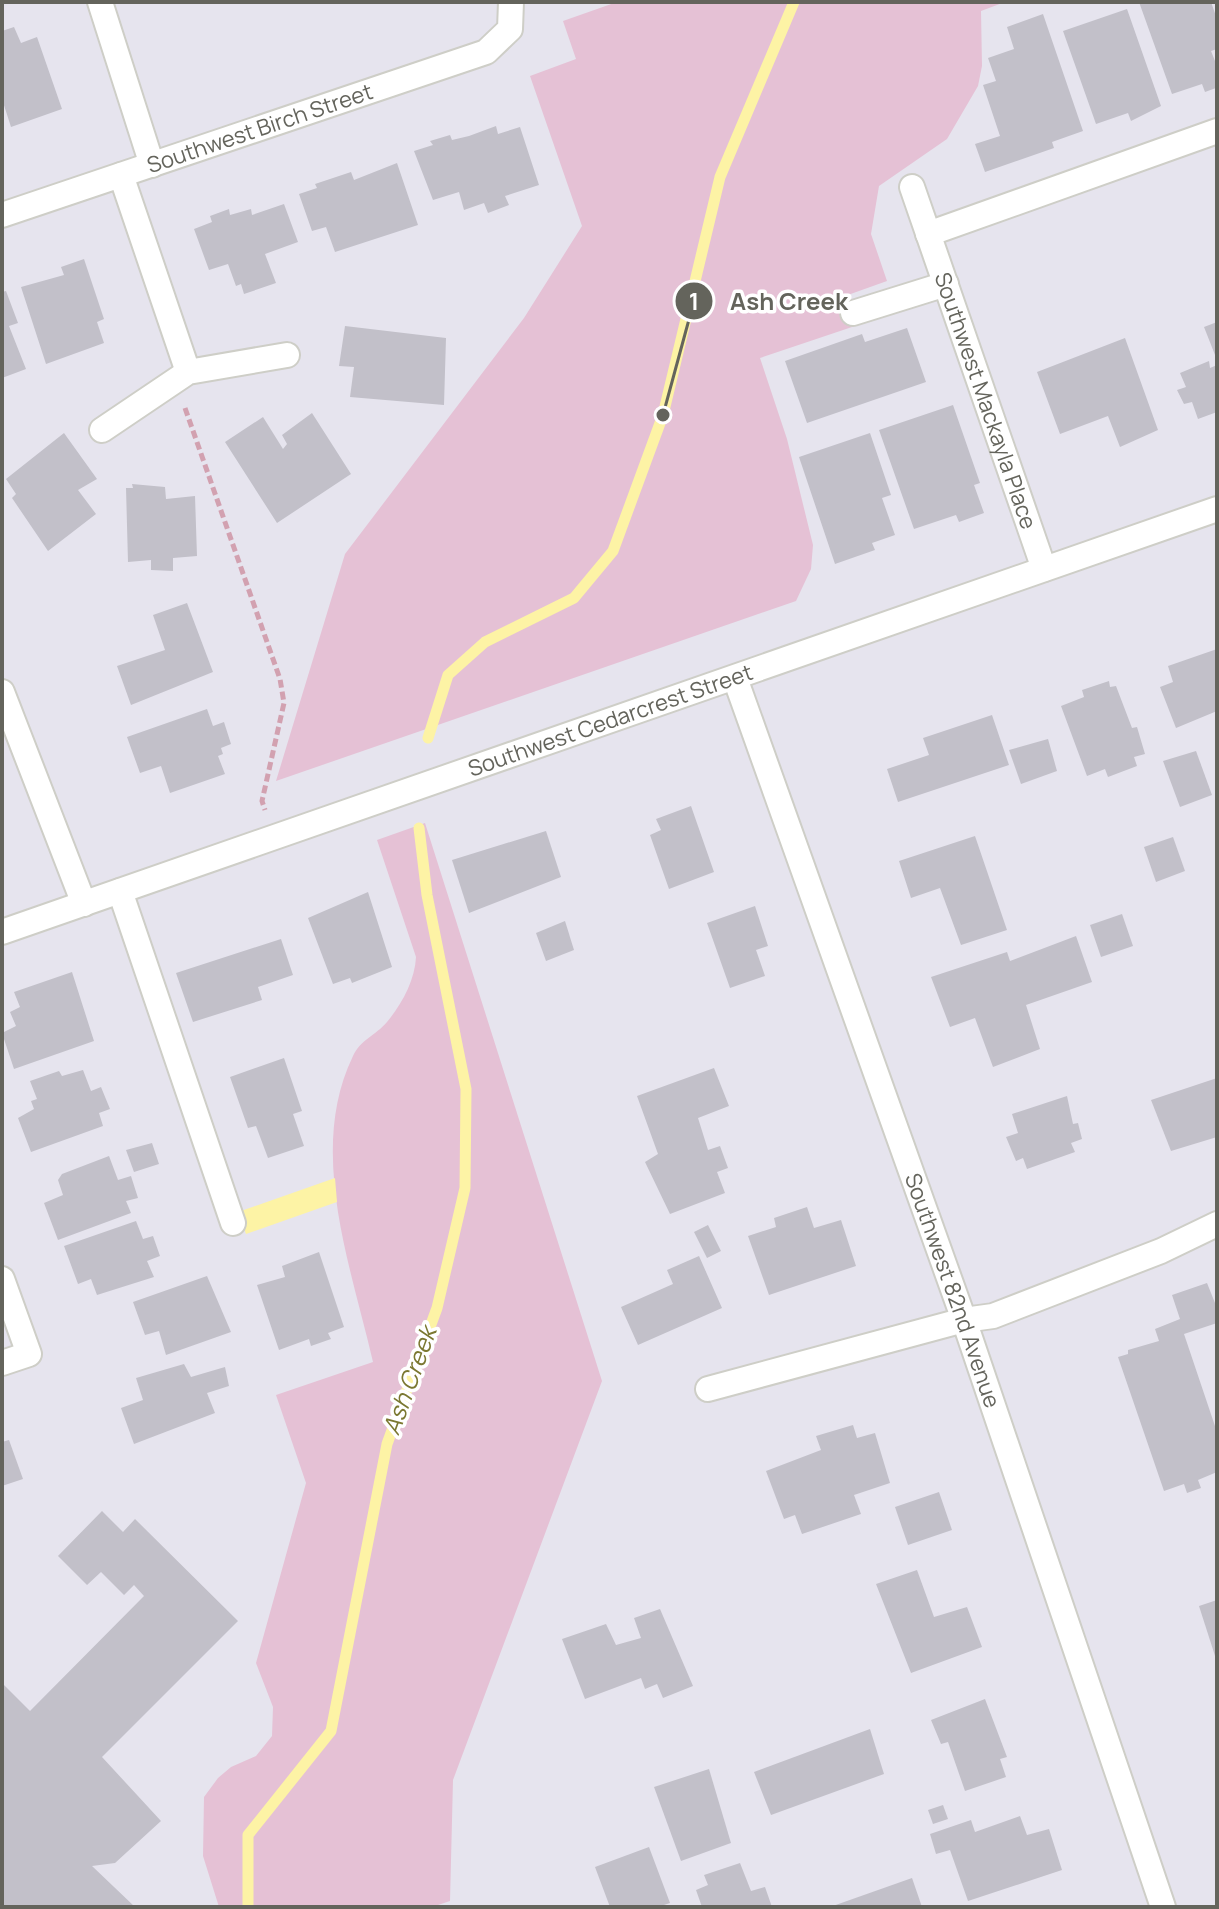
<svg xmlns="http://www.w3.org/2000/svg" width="1219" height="1909" font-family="Manrope,sans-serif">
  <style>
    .green { fill: #e5c1d5 }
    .water { fill: #fdf3a5 }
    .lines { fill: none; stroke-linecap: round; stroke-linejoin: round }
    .stream { stroke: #fdf3a5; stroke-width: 11 }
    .building { fill: #c2c0c9 }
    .minor-casing { stroke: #cecec7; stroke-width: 28 }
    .path { stroke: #d2a1b0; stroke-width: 5; stroke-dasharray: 8 4; stroke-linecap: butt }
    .minor { stroke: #fff; stroke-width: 24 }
    .labels { text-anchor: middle; stroke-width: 7; stroke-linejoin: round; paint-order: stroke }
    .street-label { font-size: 22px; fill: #64645c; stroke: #fff }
    .water-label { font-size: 24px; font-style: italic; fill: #7b7831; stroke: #fff }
    .leader { fill: none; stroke: #64645c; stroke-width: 3 }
    .callout-dot { fill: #64645c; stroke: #fff; stroke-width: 3 }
    .mark-label { font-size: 24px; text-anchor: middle; font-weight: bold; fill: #fff }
    .callout-label { font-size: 24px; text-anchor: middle; font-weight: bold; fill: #64645c; stroke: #fff; stroke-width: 7; stroke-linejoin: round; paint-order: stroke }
  </style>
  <rect width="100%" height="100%" fill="#e6e4ee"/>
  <g class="green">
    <polygon points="617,2 1005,2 981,11 982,66 978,86 947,139 879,186 871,234 887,281 845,296 855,326 760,358 787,439 813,545 811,569 796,601 276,781 345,554 524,318 582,226 530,76 576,59 563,21"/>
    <path d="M 425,823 L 602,1381 L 453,1780 L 450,1901 L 432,1907 L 219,1907 L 203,1856 L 204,1797 L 218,1778 L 231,1767 L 256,1756 L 272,1736 L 273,1707 L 256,1663 L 306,1483 L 276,1395 L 373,1362 C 351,1266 307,1151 353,1056 C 361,1039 375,1036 387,1022 C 402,1004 415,980 416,957 L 377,840 Z"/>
  </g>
  <polygon class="water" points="335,1178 337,1202 246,1234 238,1212"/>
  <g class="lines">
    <g class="stream">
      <polyline points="428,738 448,675 485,642 574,598 613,551 663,415 720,177 794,2"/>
      <polyline points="248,1907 248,1835 331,1731 387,1444 437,1308 465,1188 466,1089 427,895 419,828"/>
    </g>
  </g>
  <g class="building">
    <polygon points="1139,2 1211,2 1217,19 1217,49 1211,51 1217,66 1216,88 1205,92 1202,84 1172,94"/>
    <polygon points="1127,9 1161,106 1131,121 1128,113 1096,124 1063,31"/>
    <polygon points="1043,14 1083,131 1052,142 1054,148 985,172 975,144 1000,136 983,85 996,81 988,58 1014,49 1007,27"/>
    <polygon points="14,27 21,43 37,37 62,109 11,127 2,99 2,31"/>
    <polygon points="496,126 498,134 520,127 539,185 505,196 509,205 488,213 484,203 464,210 459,192 433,200 414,151 433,145 430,141 450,135 452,140 469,136"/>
    <polygon points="397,163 418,225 335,252 326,227 312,231 299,194 317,188 315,184 351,172 354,180"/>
    <polygon points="284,204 298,242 265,254 276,283 244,294 241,284 236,286 228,264 209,270 194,229 212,222 210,216 229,209 230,215 251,209 252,215"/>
    <polygon points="84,259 104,319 97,322 104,343 46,364 21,287 64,275 61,267"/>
    <polygon points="6,291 18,323 9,326 26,369 2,378 2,292"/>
    <polygon points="1217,322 1217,360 1204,327"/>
    <polygon points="345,326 446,338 444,405 350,397 354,367 339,366"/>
    <polygon points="907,328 926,382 807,423 785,361 862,334 865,342"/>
    <polygon points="1125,338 1158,430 1120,447 1108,416 1060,434 1037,372"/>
    <polygon points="1209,361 1210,368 1217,365 1217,412 1198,419 1192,402 1184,404 1177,390 1186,387 1180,373"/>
    <polygon points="953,405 980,483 974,485 984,513 959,522 956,515 914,529 879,430"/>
    <polygon points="312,413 351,474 277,523 225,442 263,417 283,449 287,444 282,435"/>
    <polygon points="64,433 97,479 78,490 96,514 48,551 12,498 16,494 6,479"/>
    <polygon points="870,433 891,495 882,498 895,535 872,543 875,550 835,564 799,457"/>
    <polygon points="132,484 165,487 166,499 195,496 197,556 173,558 173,571 151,570 151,560 128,562 126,488 133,488"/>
    <polygon points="187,603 213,672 131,705 117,666 165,650 153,615"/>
    <polygon points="1217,649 1217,711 1176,728 1160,687 1173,682 1168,666"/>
    <polygon points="1109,681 1110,687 1116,686 1132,728 1137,727 1145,754 1134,757 1137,766 1108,777 1105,769 1087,776 1061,706 1084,697 1082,690"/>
    <polygon points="207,709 213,726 224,722 231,744 221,748 223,754 218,756 225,774 170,793 161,766 140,773 127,737"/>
    <polygon points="992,715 1009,765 898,802 887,769 929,755 923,738"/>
    <polygon points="1048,739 1057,771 1021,784 1009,750"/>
    <polygon points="1196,751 1212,795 1180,807 1163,761"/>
    <polygon points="691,806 714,872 669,889 650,835 661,830 656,819"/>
    <polygon points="546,831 561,877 469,913 452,860"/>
    <polygon points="975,836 1007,930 961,945 940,888 911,898 899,861"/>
    <polygon points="1173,837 1185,871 1156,882 1144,847"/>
    <polygon points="368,892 392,967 352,983 350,978 333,984 308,918"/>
    <polygon points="755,906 768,946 756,950 765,976 730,988 707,923"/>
    <polygon points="1122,914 1133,946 1101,957 1090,925"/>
    <polygon points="565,921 574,950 546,961 536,933"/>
    <polygon points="1076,936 1092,982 1026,1005 1040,1049 993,1067 975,1018 950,1027 931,977 1007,952 1010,961"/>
    <polygon points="281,939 293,975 258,987 262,1000 193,1022 176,973"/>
    <polygon points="72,972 94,1041 14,1069 2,1033 16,1026 10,1012 20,1007 14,992"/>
    <polygon points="284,1058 302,1111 293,1114 304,1146 268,1158 256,1126 248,1128 230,1077"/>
    <polygon points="714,1068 729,1106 698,1118 708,1150 720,1146 728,1168 717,1172 725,1193 670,1214 645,1162 658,1154 637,1096"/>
    <polygon points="83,1070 91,1091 101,1087 110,1109 99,1113 103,1126 31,1152 18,1118 34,1109 31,1101 37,1099 30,1081 59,1071 62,1076"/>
    <polygon points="1217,1078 1217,1137 1171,1151 1151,1100"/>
    <polygon points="1067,1096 1073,1124 1078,1123 1082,1139 1071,1143 1075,1152 1027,1169 1023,1158 1016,1161 1006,1137 1018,1133 1012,1114"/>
    <polygon points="152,1143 159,1164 134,1172 126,1150"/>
    <polygon points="109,1156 118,1180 131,1176 138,1198 126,1201 131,1213 58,1240 44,1203 63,1195 58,1180 62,1174"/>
    <polygon points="807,1207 814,1228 841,1220 856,1266 769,1295 748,1236 776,1227 774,1218"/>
    <polygon points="136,1221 143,1239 153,1236 160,1256 147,1261 154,1277 97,1295 91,1279 78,1284 64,1246"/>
    <polygon points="708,1225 721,1251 707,1258 694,1232"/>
    <polygon points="319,1252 344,1327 328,1333 331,1339 311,1346 309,1339 279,1350 257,1285 285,1277 282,1266"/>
    <polygon points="699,1256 722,1308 638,1345 621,1307 673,1284 667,1270"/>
    <polygon points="207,1276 231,1332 166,1355 159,1331 145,1335 133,1302"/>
    <polygon points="1207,1283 1217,1308 1217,1323 1184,1334 1217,1432 1217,1472 1198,1480 1201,1488 1187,1493 1184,1484 1164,1491 1118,1357 1128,1354 1128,1350 1159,1341 1155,1329 1180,1319 1172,1295"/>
    <polygon points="184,1364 191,1377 225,1367 229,1386 207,1393 215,1413 134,1444 121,1408 143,1400 136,1378"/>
    <polygon points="853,1425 857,1438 875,1433 890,1483 854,1495 861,1514 802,1534 795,1515 784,1519 766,1471 821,1450 816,1436"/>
    <polygon points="9,1440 23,1479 2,1486 2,1442"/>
    <polygon points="939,1492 952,1530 908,1545 895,1507"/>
    <polygon points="102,1511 123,1532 135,1519 238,1621 102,1757 161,1821 115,1863 92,1866 135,1907 2,1907 2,1683 30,1711 144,1596 134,1585 124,1595 101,1572 87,1585 58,1556"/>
    <polygon points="917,1570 934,1617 967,1607 982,1647 911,1673 876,1584"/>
    <polygon points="1217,1600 1217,1659 1216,1659 1199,1606"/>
    <polygon points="660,1609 693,1686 663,1698 657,1684 645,1689 641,1678 585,1699 562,1639 606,1624 616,1645 641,1638 634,1618"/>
    <polygon points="985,1699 1007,1757 1000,1759 1006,1777 965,1791 948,1742 941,1744 931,1720"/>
    <polygon points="870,1729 884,1774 771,1815 754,1772"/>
    <polygon points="709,1769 731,1843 681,1861 654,1787"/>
    <polygon points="943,1805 948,1819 933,1824 928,1810"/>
    <polygon points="1020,1816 1027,1835 1049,1829 1062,1870 968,1901 950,1850 936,1854 930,1834 971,1820 975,1832"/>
    <polygon points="649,1847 670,1903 658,1907 610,1907 595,1867"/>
    <polygon points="740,1863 751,1891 765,1887 772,1907 702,1907 696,1890 708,1885 704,1875"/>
    <polygon points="912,1878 922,1907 830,1907"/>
  </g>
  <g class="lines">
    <defs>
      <g id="minor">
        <polyline points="100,2 152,165"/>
        <polyline points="121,175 188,372"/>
        <path id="s1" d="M 912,187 L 1044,569"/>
        <path id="s2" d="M 2,215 L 486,52 L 510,29 L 511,2"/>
        <polyline points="928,234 1217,131"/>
        <polyline points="853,313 946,284"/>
        <polyline points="102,430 188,372 287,355"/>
        <path id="s3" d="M 735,678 L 964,1320 L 1163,1907"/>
        <polyline points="2,692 84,904"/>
        <polyline points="120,891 233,1223"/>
        <path id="s4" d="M 2,932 L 1217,509"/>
        <polyline points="2,1279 29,1354 2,1363"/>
        <polyline points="708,1389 964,1320 993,1316 1161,1251 1217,1224"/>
      </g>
    </defs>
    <use href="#minor" class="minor-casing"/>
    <polyline class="path" points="185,408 280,679 284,703 262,801 265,810"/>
    <use href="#minor" class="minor"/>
  </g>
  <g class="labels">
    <g class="street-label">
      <text dy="8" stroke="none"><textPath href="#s2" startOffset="272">Southwest Birch Street</textPath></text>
      <text dy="8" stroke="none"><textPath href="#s1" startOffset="226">Southwest Mackayla Place</textPath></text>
      <text dy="8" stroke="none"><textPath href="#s4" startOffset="644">Southwest Cedarcrest Street</textPath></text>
      <text dy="8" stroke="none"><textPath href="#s3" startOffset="650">Southwest 82nd Avenue</textPath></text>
    </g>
    <g class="water-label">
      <text transform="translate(410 1381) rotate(-70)" y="8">Ash Creek</text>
    </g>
  </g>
  <path class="leader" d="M663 415L694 301"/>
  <g class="callout-dot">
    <circle cx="663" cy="415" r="8"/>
    <circle cx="694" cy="301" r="20"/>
  </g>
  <g class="mark-label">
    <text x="694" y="310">1</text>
  </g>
  <g class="callout-label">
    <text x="789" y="310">Ash Creek</text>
  </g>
  <rect width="1219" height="1909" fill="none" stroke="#64645c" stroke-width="8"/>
</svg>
